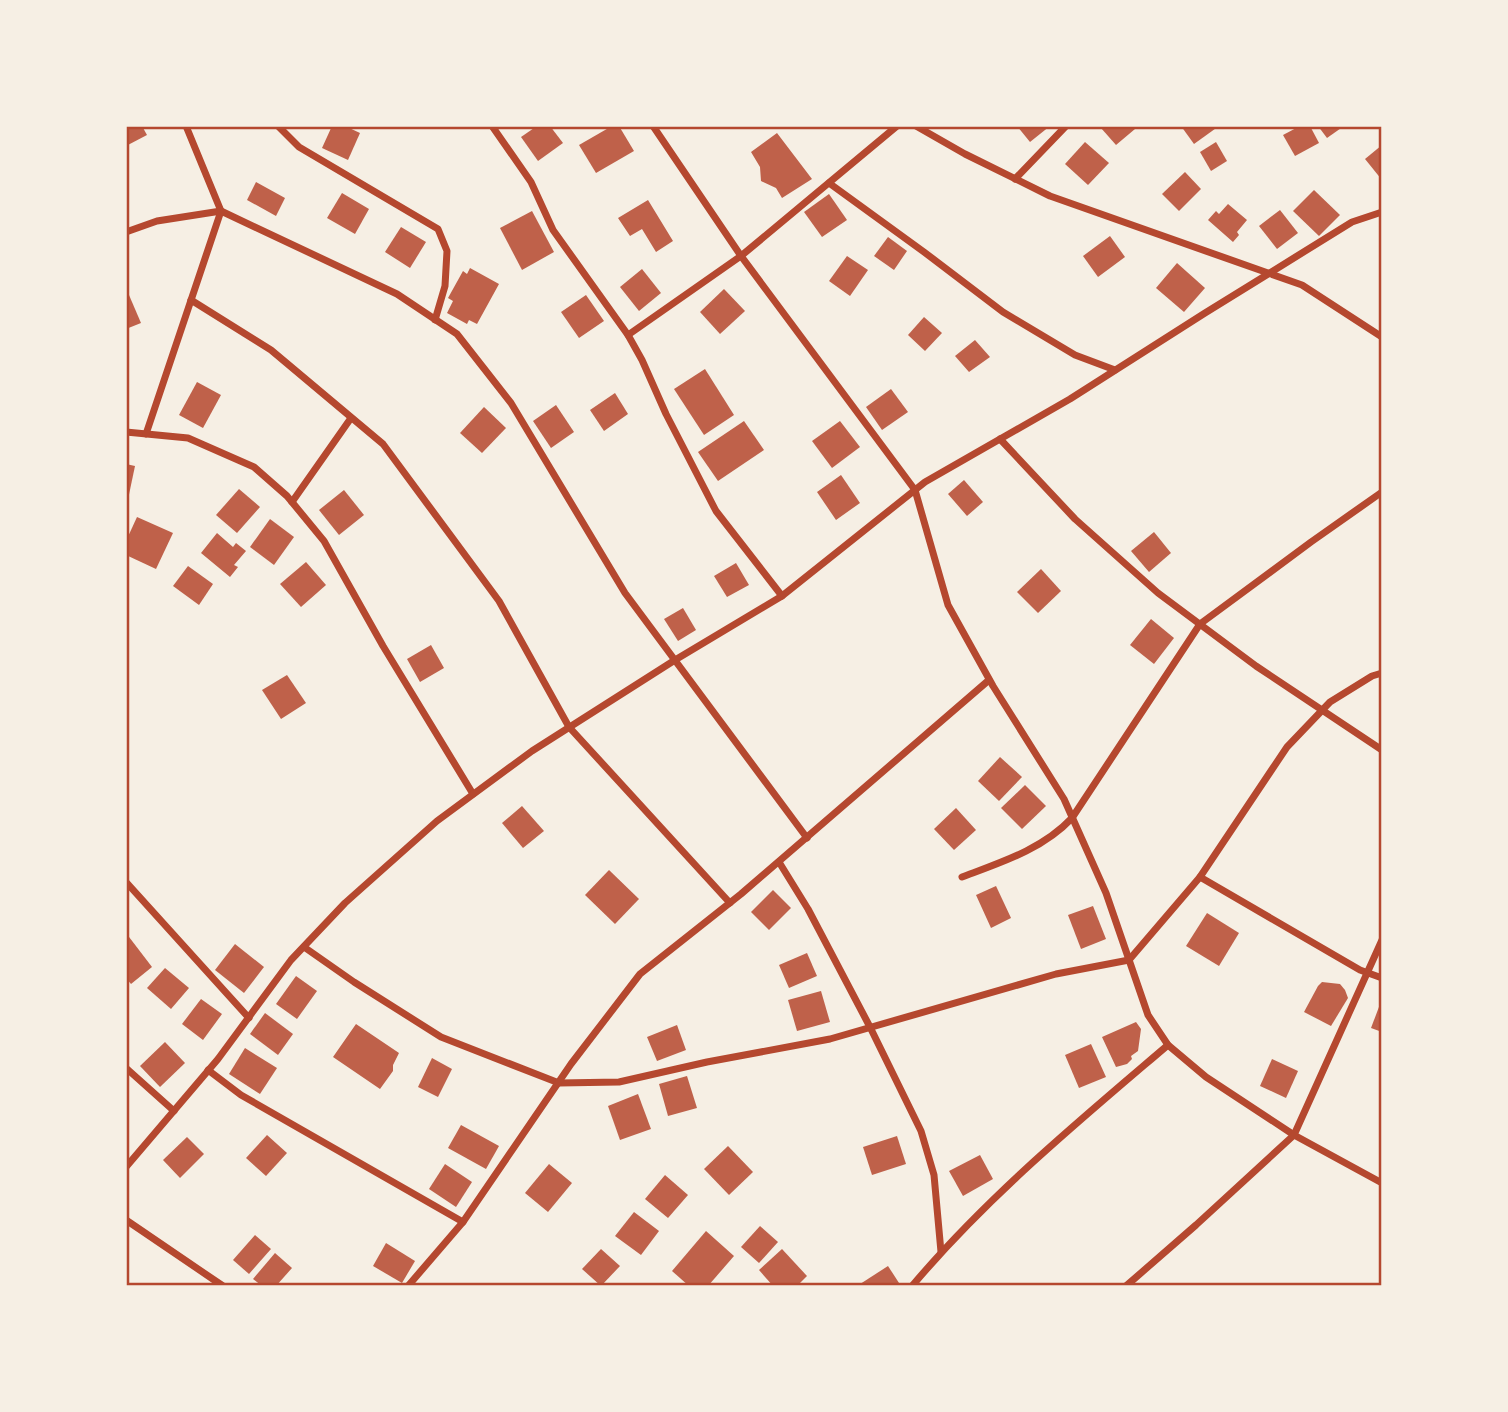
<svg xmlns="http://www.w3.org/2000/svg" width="1508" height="1412" font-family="Jost,sans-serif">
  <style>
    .building { fill: #bf614a }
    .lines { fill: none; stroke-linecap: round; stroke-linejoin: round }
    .minor { stroke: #b5482f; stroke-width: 7 }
    .neatline { fill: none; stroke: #b5482f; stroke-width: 2.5 }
  </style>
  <rect width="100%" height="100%" fill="#f6efe4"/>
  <g class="building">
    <polygon points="126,126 142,126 147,135 126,146"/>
    <polygon points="332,126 345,126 360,133 348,160 322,148"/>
    <polygon points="537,126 550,126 563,143 538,161 521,137"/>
    <polygon points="612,126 619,126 634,151 596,173 579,145"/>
    <polygon points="1017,126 1050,126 1030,142"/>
    <polygon points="1104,126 1133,126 1135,129 1116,145 1101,128"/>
    <polygon points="1181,126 1219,126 1194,144"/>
    <polygon points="1300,126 1310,126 1319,143 1295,156 1283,135"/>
    <polygon points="1318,126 1344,126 1327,138"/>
    <polygon points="777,133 812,179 782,198 776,188 761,181 760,167 751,152"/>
    <polygon points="1085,142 1109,163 1088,185 1065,164"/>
    <polygon points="1216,142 1227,161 1211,171 1200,152"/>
    <polygon points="1382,145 1382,180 1365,159"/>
    <polygon points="1185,172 1201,189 1179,211 1162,194"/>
    <polygon points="256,182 285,198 276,216 247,200"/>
    <polygon points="1314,190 1340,215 1319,236 1293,211"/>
    <polygon points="342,193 369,209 355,234 327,218"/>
    <polygon points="829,194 847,220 822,237 804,212"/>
    <polygon points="648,200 673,241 656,252 642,229 630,236 618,218"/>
    <polygon points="1228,204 1247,220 1237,232 1239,235 1233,242 1208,220 1216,211 1219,214"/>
    <polygon points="1280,210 1298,233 1277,249 1259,226"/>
    <polygon points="532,211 554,252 522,270 500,228"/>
    <polygon points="401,227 426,242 410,268 385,252"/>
    <polygon points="1110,236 1125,257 1098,277 1083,256"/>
    <polygon points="888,237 907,251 894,270 874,256"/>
    <polygon points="847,256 868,270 850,296 829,281"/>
    <polygon points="1177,263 1205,288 1184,312 1156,288"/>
    <polygon points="470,268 499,284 477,324 469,320 467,324 447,313 453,301 448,298 463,271 467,274"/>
    <polygon points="642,269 661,293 639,311 620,287"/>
    <polygon points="126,288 141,323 126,329"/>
    <polygon points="724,289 745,311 720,334 700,312"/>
    <polygon points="586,295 604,321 579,338 561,312"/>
    <polygon points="924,317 942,333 925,351 908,335"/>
    <polygon points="975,340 990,357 969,372 955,356"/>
    <polygon points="705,369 734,415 704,435 674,389"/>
    <polygon points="197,382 221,395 203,428 179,415"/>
    <polygon points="891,389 908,412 882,430 866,407"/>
    <polygon points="615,393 628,414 604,431 590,410"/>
    <polygon points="556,405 574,432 551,448 533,421"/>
    <polygon points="484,407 506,428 482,453 460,433"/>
    <polygon points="744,421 764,450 718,481 698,452"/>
    <polygon points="840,421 860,447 832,468 812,441"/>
    <polygon points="126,464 135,466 127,504 126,504"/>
    <polygon points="841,475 860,503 836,520 817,492"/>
    <polygon points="964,480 983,502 967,516 948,494"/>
    <polygon points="239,489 260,507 237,533 216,515"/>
    <polygon points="344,490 364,515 339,535 319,510"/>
    <polygon points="137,517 173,533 156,569 126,555 126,541"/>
    <polygon points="270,519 294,537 274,565 250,547"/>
    <polygon points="1154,532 1171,553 1149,572 1131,551"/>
    <polygon points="217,533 233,547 236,543 246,551 234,565 238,567 230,577 201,553"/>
    <polygon points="306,562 326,585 301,607 280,584"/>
    <polygon points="736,563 749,585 727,597 714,576"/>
    <polygon points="188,566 213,584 199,605 173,586"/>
    <polygon points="1041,569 1061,591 1038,613 1017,592"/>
    <polygon points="683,608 696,630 678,641 664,619"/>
    <polygon points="1151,619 1174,638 1154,664 1130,645"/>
    <polygon points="431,645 444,668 420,682 407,659"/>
    <polygon points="287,675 306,703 281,719 262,690"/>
    <polygon points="1000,757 1022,777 999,801 978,781"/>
    <polygon points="1025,785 1046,806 1022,829 1001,808"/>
    <polygon points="522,806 544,831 523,848 502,823"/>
    <polygon points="956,808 976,830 954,850 934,829"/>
    <polygon points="609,870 639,899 615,924 585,895"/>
    <polygon points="996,886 1011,918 991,928 976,895"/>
    <polygon points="773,890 791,908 769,930 751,912"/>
    <polygon points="1093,906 1106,939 1081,949 1068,915"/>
    <polygon points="1207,913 1239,933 1219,966 1186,946"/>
    <polygon points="126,933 152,967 131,984 126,978"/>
    <polygon points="235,944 264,967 244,993 215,970"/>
    <polygon points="807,953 817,976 789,988 779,965"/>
    <polygon points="165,968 189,988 171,1009 147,988"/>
    <polygon points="296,976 317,991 297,1019 276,1004"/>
    <polygon points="1322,982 1340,984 1345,990 1348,998 1331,1026 1304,1012 1318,986"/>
    <polygon points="821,991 830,1022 797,1031 788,1000"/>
    <polygon points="201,999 222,1014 203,1040 182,1024"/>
    <polygon points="1382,999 1382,1032 1371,1028"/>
    <polygon points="265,1013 293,1034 278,1055 250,1034"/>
    <polygon points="1136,1022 1141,1029 1138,1051 1131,1056 1132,1059 1127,1064 1116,1067 1102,1037"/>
    <polygon points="356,1024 399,1053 393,1065 393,1071 380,1089 333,1057"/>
    <polygon points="677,1025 686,1050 657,1061 647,1037"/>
    <polygon points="165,1042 185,1063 160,1087 140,1066"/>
    <polygon points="1091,1044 1106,1077 1079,1088 1065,1055"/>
    <polygon points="245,1048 277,1068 260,1094 229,1074"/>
    <polygon points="432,1058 452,1069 438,1097 418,1087"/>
    <polygon points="1272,1059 1298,1071 1286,1098 1260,1086"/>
    <polygon points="687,1076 697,1108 668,1116 659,1084"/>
    <polygon points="638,1094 651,1129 620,1140 608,1106"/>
    <polygon points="461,1125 499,1146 486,1169 448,1148"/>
    <polygon points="267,1135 287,1153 266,1176 246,1158"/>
    <polygon points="897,1136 906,1164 872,1175 863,1147"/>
    <polygon points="187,1137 204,1154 180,1178 163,1160"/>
    <polygon points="728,1146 753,1172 729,1195 704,1169"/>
    <polygon points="980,1155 993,1179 963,1196 949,1171"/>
    <polygon points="445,1164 472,1182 456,1207 429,1189"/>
    <polygon points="549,1164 572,1183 548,1212 525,1193"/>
    <polygon points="665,1175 688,1195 668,1218 645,1199"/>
    <polygon points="634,1212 659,1231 641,1255 615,1236"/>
    <polygon points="760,1226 778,1242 759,1263 741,1247"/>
    <polygon points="706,1231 734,1256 708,1286 689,1286 672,1271"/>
    <polygon points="255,1235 271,1249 249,1274 233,1260"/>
    <polygon points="386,1243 415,1261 402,1283 373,1266"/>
    <polygon points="601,1249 620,1266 601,1286 582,1269"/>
    <polygon points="782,1249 807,1276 797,1286 773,1286 759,1270"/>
    <polygon points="275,1253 292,1268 276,1286 262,1286 253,1279"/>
    <polygon points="888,1266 901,1286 857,1286"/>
  </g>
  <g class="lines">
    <g class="minor">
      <polyline points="278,126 299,147 438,229 447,251 445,286 435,320"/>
      <polyline points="492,126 531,182 553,230 628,335 642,360 666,414 716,511 782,596"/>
      <polyline points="653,126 741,256 915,490 948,605 993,686 1064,799 1106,893 1148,1015 1168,1045 1206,1077 1294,1135 1382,1183"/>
      <polyline points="916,126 965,154 1050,196 1302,285 1382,337"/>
      <polyline points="1015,179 1066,126"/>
      <polyline points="829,183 924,252 1003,312 1075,355 1115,370"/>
      <polyline points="126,232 157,221 221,211 397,294 457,334 511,403 625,593 807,838"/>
      <polyline points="191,300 271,350 383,444 499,601 569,727 730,903"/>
      <polyline points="628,335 741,256 897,126"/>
      <polyline points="126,432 188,438 254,467 287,496 324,541 383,646 473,794"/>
      <polyline points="146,434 221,211 186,126"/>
      <polyline points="1000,439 1075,519 1158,593 1256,666 1382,750"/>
      <polyline points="292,502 351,418"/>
      <polyline points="779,862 808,909 870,1027 921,1131 934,1175 941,1252"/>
      <path d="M 962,877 C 1002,862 1043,849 1072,818 L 1200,624 L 1311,542 L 1382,492"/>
      <polyline points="1200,877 1360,970 1382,978"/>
      <polyline points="126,882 249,1018"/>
      <polyline points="304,947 354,982 441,1037 559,1083 619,1082 707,1062 830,1039 1056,974 1129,960 1200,877 1287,747 1330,702 1372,676 1382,673"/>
      <polyline points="126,1068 174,1111"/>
      <polyline points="208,1070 241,1095 463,1222"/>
      <polyline points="126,1167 218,1059 291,960 345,903 437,821 532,751 675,660 782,596 925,482 1070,399 1205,313 1352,222 1382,212"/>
      <polyline points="126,1220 223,1286"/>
      <polyline points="408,1286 463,1222 571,1064 640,974 741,894 989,680"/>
      <path d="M 912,1286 C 988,1196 1079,1121 1168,1045"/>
      <polyline points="1126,1286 1196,1225 1294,1135 1382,940"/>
    </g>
  </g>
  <rect width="1508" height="1412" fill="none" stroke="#f6efe4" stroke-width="256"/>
  <rect x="128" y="128" width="1252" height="1156" class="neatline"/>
</svg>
